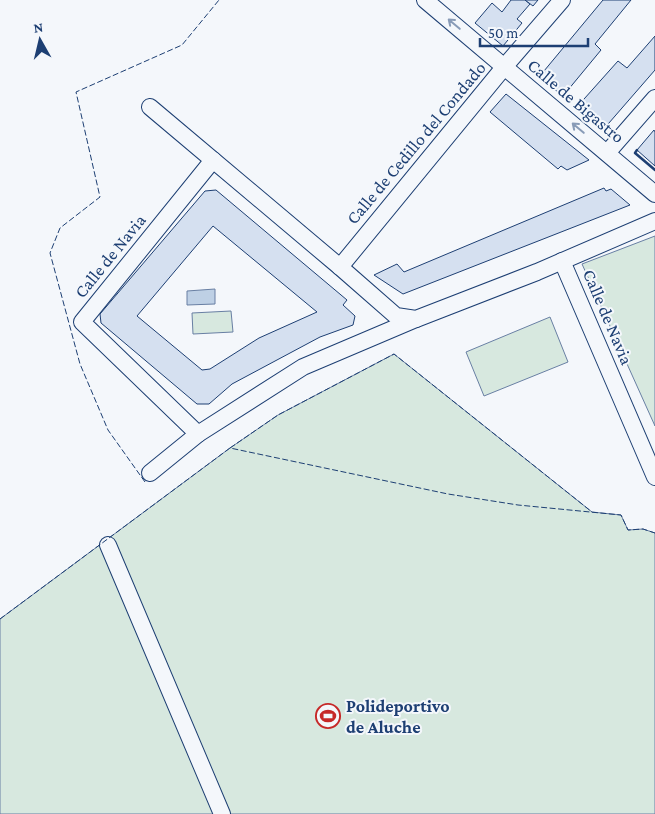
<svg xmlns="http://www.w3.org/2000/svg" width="655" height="814" font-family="'Crimson Pro',serif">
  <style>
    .green { fill: #d7e8df; stroke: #687fa3 }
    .water { fill: #bed0e5; stroke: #687fa3 }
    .building { fill: #d5e0f0; stroke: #1d3f73; fill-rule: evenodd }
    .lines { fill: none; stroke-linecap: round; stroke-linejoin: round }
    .minor-casing { stroke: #1d3f73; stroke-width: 18 }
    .minor { stroke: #f4f7fb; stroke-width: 16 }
    .fence { stroke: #1d3f73; stroke-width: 1; stroke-dasharray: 6 2.5; stroke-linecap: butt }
    .wall { stroke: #1d3f73; stroke-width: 2.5 }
    .oneway { stroke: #889bb7 }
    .labels { text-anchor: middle; stroke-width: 4; stroke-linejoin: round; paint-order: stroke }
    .street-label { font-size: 18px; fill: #1d3f73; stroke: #f4f7fb }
    .poi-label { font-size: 18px; font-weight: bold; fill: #1d3f73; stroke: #f4f7fb; text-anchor: start }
  </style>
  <rect width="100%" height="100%" fill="#f4f7fb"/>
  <g class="green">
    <polygon points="655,236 655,426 582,264"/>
    <polygon points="231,311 233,332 193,334 192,313"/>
    <polygon points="550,317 568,362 484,396 466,352"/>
    <polygon points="394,354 592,512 621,515 628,530 643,529 655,533 655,814 0,814 0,619 230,448 278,415"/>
  </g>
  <polygon class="water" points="215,289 215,304 187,305 187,291"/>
  <g class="building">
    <polygon points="511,0 525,0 530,4 517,19 522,23 503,46 475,23 492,3 502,12"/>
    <polygon points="525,0 538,0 533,6"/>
    <polygon points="603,0 631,0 595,44 601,50 563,96 539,77"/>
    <polygon points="655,36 655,70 602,131 576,108 618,61 627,68"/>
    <polygon points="506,94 589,160 567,170 561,166 558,169 490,112"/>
    <polygon points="654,130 655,132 655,166 637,150"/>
    <polygon points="604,188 606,191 611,189 630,205 403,294 374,275 397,264 404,272"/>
    <path d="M 216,190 L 347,300 L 343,305 L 355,316 L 353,325 L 320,337 L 232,384 L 209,404 L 197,404 L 101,323 L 100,314 L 205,191 ZM 213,226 L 317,312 L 259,338 L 210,369 L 202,370 L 137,316 Z"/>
  </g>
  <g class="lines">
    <defs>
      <g id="minor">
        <polyline points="425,0 655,194"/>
        <polyline points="150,107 340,267 396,316 416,319 537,272 655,221"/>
        <polyline points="607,153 655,98"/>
        <polyline points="213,160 82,322 198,434 303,367 416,319"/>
        <polyline points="562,261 655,477"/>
        <polyline points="340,267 505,66 562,0"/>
        <polyline points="150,473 198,434"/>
        <polyline points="108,545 222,814"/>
      </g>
    </defs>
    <use href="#minor" class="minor-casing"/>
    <use href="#minor" class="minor"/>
    <g class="fence">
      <polyline points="230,448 278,415 394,354 592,512"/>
      <polyline points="145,482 108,430 80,364 50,253 60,228 100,197 76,92 182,45 219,0"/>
      <polyline points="0,619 230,448 448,494 518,505 621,515 628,530 643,529 655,533"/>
    </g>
    <polyline class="wall" points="637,150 635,153 655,170"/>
  </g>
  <defs><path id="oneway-shaft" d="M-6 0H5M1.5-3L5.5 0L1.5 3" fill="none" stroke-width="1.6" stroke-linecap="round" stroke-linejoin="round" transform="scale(1.25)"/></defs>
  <g class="oneway">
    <use href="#oneway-shaft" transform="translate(454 24) rotate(-140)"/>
    <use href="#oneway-shaft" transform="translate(578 128) rotate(-140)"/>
  </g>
  <defs>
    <symbol id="stadium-ring" viewBox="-11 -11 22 22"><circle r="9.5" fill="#f4f7fb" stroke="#c62828" stroke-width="1.5"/><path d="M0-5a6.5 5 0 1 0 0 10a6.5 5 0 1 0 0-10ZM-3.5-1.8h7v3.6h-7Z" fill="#c62828"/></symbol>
  </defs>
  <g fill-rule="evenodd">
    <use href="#stadium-ring" x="314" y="702" width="28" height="28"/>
  </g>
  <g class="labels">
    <g class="street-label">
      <text transform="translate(576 101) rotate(40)" y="6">Calle de Bigastro</text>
      <text transform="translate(416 143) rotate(-50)" y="6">Calle de Cedillo del Condado</text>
      <text transform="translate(110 256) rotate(-51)" y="6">Calle de Navia</text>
      <text transform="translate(608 317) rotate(67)" y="6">Calle de Navia</text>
    </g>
    <g class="poi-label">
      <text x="346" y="712">Polideportivo<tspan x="346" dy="21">de Aluche</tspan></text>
    </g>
  </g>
  <g transform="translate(40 40) rotate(352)" stroke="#f4f7fb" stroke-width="4" paint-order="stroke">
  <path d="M0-4L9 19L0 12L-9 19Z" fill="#1d3f73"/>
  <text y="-8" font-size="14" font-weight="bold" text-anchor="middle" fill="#1d3f73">N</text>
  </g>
  <path d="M480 38v8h108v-8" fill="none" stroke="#1d3f73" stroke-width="2.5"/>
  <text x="488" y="38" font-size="15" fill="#1d3f73" stroke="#f4f7fb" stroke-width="4" paint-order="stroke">50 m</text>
</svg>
